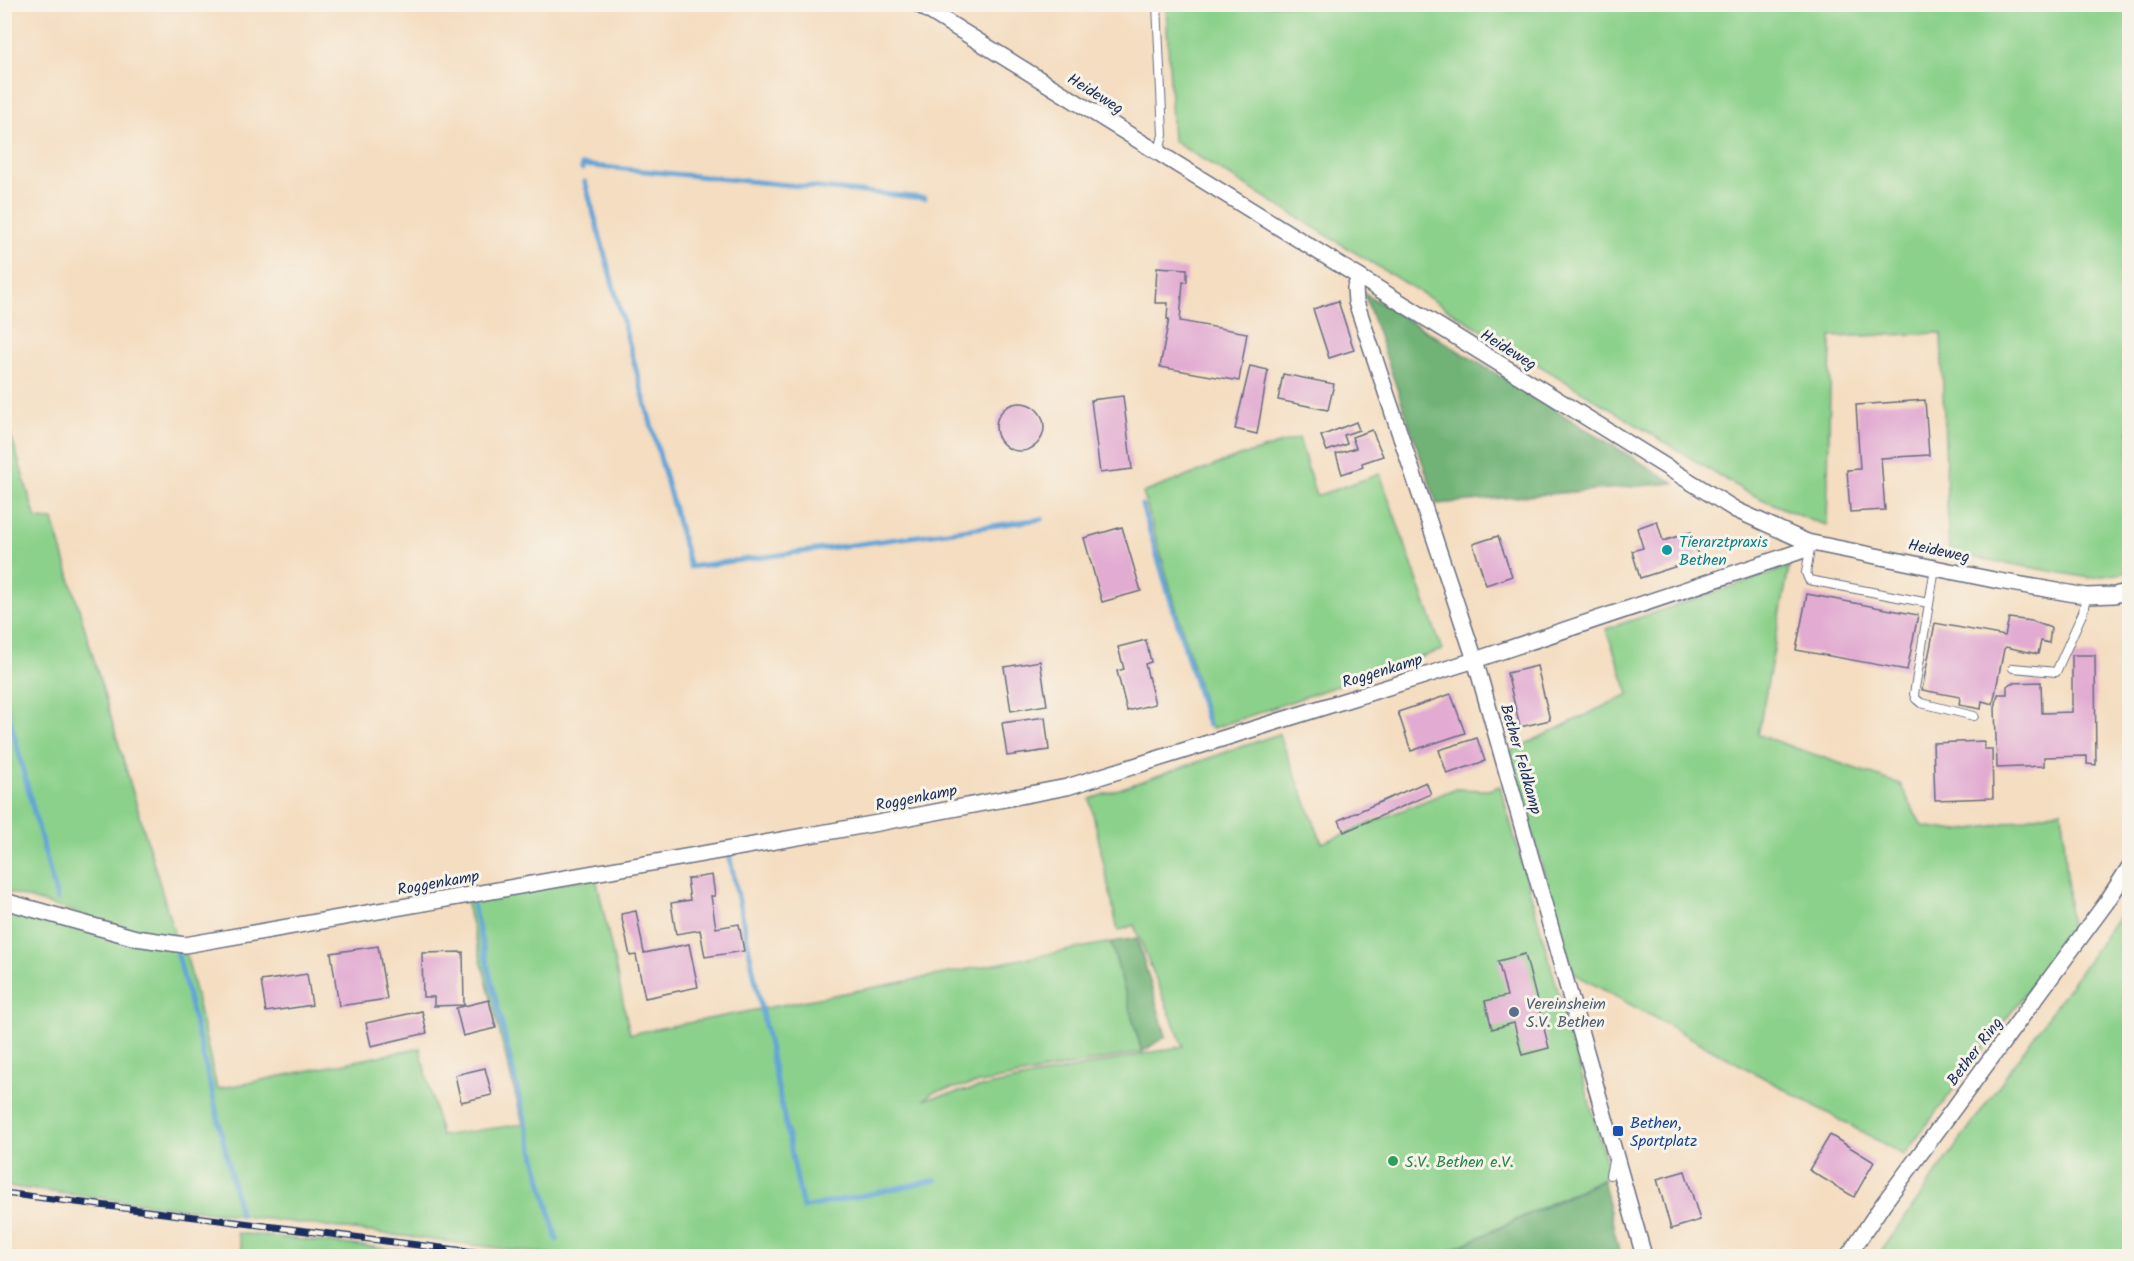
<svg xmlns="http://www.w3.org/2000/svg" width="2134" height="1261" font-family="Kalam,sans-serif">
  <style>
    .green { fill: #8cd18b; stroke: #548074; stroke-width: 1.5 }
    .forest { fill: #71b377; stroke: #46716a; stroke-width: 1.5 }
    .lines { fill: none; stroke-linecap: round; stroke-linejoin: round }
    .stream { stroke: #62a4d6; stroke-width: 5 }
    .building { fill: #e2acd2 }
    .service-casing { stroke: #676c80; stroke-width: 10 }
    .minor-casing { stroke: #676c80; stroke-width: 18 }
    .service { stroke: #fff; stroke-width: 8 }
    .minor { stroke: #fff; stroke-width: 15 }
    .rail-casing { stroke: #1b2f5e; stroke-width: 7 }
    .rail { stroke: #f7f3e8; stroke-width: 4.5; stroke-dasharray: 14; stroke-linecap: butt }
    .culture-dot { fill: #0f9aa8; stroke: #f7f3e8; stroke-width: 2 }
    .service-dot { fill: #5c6f8a; stroke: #f7f3e8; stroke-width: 2 }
    .transit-dot { fill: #1a4fb4; stroke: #f7f3e8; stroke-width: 2 }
    .leisure-dot { fill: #2e9e5b; stroke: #f7f3e8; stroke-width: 2 }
    .labels { text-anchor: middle; stroke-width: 6; stroke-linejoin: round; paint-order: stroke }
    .street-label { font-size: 16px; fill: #1b2f5e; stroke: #f7f3e8 }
    .culture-label { font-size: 16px; fill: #0d838f; stroke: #f7f3e8; text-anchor: start }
    .service-label { font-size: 16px; fill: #4e5e75; stroke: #f7f3e8; text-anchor: start }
    .transit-label { font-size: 16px; fill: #164399; stroke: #f7f3e8; text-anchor: start }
    .leisure-label { font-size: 16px; fill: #27864d; stroke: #f7f3e8; text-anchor: start }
  </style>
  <rect width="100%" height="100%" fill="#f7f3e8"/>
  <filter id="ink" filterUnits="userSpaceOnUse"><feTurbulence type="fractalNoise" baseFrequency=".0167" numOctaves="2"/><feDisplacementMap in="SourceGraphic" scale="12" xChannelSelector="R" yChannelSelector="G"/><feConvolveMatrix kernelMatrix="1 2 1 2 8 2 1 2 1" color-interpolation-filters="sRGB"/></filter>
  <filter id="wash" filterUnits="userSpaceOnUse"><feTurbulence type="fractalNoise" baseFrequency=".008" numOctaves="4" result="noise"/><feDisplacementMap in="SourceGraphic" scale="24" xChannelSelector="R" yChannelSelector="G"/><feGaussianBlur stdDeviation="1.35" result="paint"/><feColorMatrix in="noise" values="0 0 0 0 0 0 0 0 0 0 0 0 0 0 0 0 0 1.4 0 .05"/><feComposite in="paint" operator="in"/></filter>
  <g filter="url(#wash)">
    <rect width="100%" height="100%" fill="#f4ddc0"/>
    <g class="green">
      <polygon points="1166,5 2129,5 2129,572 2090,578 1949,553 1941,333 1831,337 1827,525 1810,520 1746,492 1173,141"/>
      <polygon points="4,412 36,519 53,520 175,936 136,931 5,891"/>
      <polygon points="1299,438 1316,496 1380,474 1442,650 1211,729 1143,493 1237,457"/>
      <polygon points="1789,567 1758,735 1900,784 1922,826 1957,831 1992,826 2062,810 2071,933 1904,1155 1573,973 1509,752 1629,694 1606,629"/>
      <polygon points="1279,734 1322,843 1454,789 1488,790 1500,786 1610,1175 1439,1256 561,1256 5,1186 5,907 186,952 217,1089 420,1048 441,1136 523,1124 466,901 596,877 630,1034 1111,942 1142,1052 933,1092 925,1099 1183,1046 1134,925 1118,931 1090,799"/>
      <polygon points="2129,900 2129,1256 1878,1256 2120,915"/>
      <polygon points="237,1233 457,1256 244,1256"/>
    </g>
    <g class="forest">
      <polygon points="1364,293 1674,483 1437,504"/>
      <polygon points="1137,938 1166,1036 1142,1052 1111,942"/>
      <polygon points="1603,1180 1620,1256 1439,1256"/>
    </g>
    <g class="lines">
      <g class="stream">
        <polyline points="582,169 582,165 925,198"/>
        <polyline points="585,182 690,567 1042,519"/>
        <polyline points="1142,505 1208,725"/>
        <polyline points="4,697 57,899"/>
        <polyline points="729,854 803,1208 936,1180"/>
        <polyline points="473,905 522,1108 557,1240"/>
        <polyline points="177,951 212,1092 240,1215"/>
      </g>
    </g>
    <g id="blocks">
      <g class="building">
        <polygon points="1157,267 1187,269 1187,282 1183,282 1180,321 1247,333 1239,381 1160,367 1169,319 1167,319 1168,303 1155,303"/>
        <polygon points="1338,301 1354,350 1329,358 1313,309"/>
        <polygon points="1250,366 1268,370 1257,434 1235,429"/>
        <polygon points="1283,374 1334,384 1328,410 1278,400"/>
        <polygon points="1123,396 1132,469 1100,473 1091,400"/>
        <polygon points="1925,400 1929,455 1881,458 1885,510 1850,512 1847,470 1860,469 1856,405"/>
        <circle cx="1020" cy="427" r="24"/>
        <polygon points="1356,422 1359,430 1344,435 1347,444 1327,451 1321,436"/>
        <polygon points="1372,430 1383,456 1362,463 1363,467 1342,474 1336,454 1356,448 1352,437"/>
        <polygon points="1657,521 1663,541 1691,532 1699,559 1640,578 1632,551 1643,548 1637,528"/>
        <polygon points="1122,527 1141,591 1102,602 1084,538"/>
        <polygon points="1498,536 1512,576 1486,585 1473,544"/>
        <polygon points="1807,594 1918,615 1907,670 1796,650"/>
        <polygon points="2009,618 2032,621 2051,628 2049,643 2041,641 2038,654 2006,647 2004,649 1993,704 1982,701 1981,709 1959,705 1960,697 1922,690 1935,623 2005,636"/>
        <polygon points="1146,640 1151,662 1145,664 1155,704 1127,711 1117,671 1124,669 1118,647"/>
        <polygon points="2072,655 2095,655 2096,765 2087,764 2087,756 2044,757 2044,766 1997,768 1995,708 1998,694 2007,694 2007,686 2011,683 2041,682 2042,713 2072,712"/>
        <polygon points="1040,661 1047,705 1011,711 1004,667"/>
        <polygon points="1537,666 1550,720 1520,727 1507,673"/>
        <polygon points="1451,694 1465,733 1411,751 1398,712"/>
        <polygon points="1045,717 1049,750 1007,756 1002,723"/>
        <polygon points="1477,738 1485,761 1447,774 1439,750"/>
        <polygon points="1984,741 1984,749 1992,749 1993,798 1935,800 1933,743"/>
        <polygon points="1426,782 1431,794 1344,832 1339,820"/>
        <polygon points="712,875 715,896 711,896 716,928 739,924 744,951 705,957 700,930 676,934 671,903 690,900 687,879"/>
        <polygon points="636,911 644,953 689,944 698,987 645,998 636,955 630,956 621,914"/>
        <polygon points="378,946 387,999 339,1006 331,953"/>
        <polygon points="463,952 464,1005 434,1006 434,997 423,997 422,953"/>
        <polygon points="1525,954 1549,1048 1522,1055 1514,1023 1492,1029 1485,1001 1507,996 1498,961"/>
        <polygon points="307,974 312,1005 266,1012 261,981"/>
        <polygon points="489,1000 496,1028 463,1036 456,1008"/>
        <polygon points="422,1011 427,1033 371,1046 366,1023"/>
        <polygon points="485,1068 492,1095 461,1102 455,1075"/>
        <polygon points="1830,1135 1874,1162 1854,1197 1809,1170"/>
        <polygon points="1685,1171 1700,1220 1671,1229 1657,1179"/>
      </g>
    </g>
  </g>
  <g filter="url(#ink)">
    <use href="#blocks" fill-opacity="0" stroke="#676c80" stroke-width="1.5"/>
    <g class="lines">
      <defs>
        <g id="service">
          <polyline points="1157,4 1163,135 1159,152"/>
          <polyline points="1811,543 1806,573 1809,580 1929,603"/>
          <polyline points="1935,568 1914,694 1916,699 1921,703 1974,716"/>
          <polyline points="2013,668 2056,672 2083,612 2086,596"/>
          <polyline points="1610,1175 1613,1161"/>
        </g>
        <g id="minor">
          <polyline points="918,4 1736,510 1807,542 1999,581 2086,596 2115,595 2130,590"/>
          <polyline points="1359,277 1355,288 1356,302 1475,660 1644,1256"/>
          <polyline points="4,901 136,938 185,945 878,823 1067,787 1475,660 1801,551 1807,542"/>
          <polyline points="1848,1256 1883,1204 2106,903 2130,866"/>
        </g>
      </defs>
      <use href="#service" class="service-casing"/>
      <use href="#minor" class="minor-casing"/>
      <use href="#service" class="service"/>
      <use href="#minor" class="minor"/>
      <defs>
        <polyline id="rail" points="4,1193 505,1256"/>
      </defs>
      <use href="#rail" class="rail-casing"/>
      <use href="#rail" class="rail"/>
    </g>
  </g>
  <circle class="culture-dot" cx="1667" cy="550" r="6"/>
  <circle class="service-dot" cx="1514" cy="1012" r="6"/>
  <rect class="transit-dot" x="1612" y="1125" width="12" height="12" rx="3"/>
  <circle class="leisure-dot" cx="1393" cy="1161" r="6"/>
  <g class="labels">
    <g class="street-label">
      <text transform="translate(1096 93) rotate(32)" y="6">Heideweg</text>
      <text transform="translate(1509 349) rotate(32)" y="6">Heideweg</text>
      <text transform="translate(1939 550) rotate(12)" y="6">Heideweg</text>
      <text transform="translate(1382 670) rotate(-17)" y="6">Roggenkamp</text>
      <text transform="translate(1522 759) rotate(74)" y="6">Bether Feldkamp</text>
      <text transform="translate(916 797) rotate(-11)" y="6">Roggenkamp</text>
      <text transform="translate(438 882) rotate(-10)" y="6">Roggenkamp</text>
      <text transform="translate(1974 1051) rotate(-53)" y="6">Bether Ring</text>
    </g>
    <g class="culture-label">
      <text x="1679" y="547">Tierarztpraxis<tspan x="1679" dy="18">Bethen</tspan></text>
    </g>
    <g class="service-label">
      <text x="1526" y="1009">Vereinsheim<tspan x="1526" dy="18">S.V. Bethen</tspan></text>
    </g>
    <g class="transit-label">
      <text x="1630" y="1128">Bethen,<tspan x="1630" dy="18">Sportplatz</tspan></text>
    </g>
    <g class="leisure-label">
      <text x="1405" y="1167">S.V. Bethen e.V.</text>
    </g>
  </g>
  <rect width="2134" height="1261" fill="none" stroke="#f7f3e8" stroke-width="24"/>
</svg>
